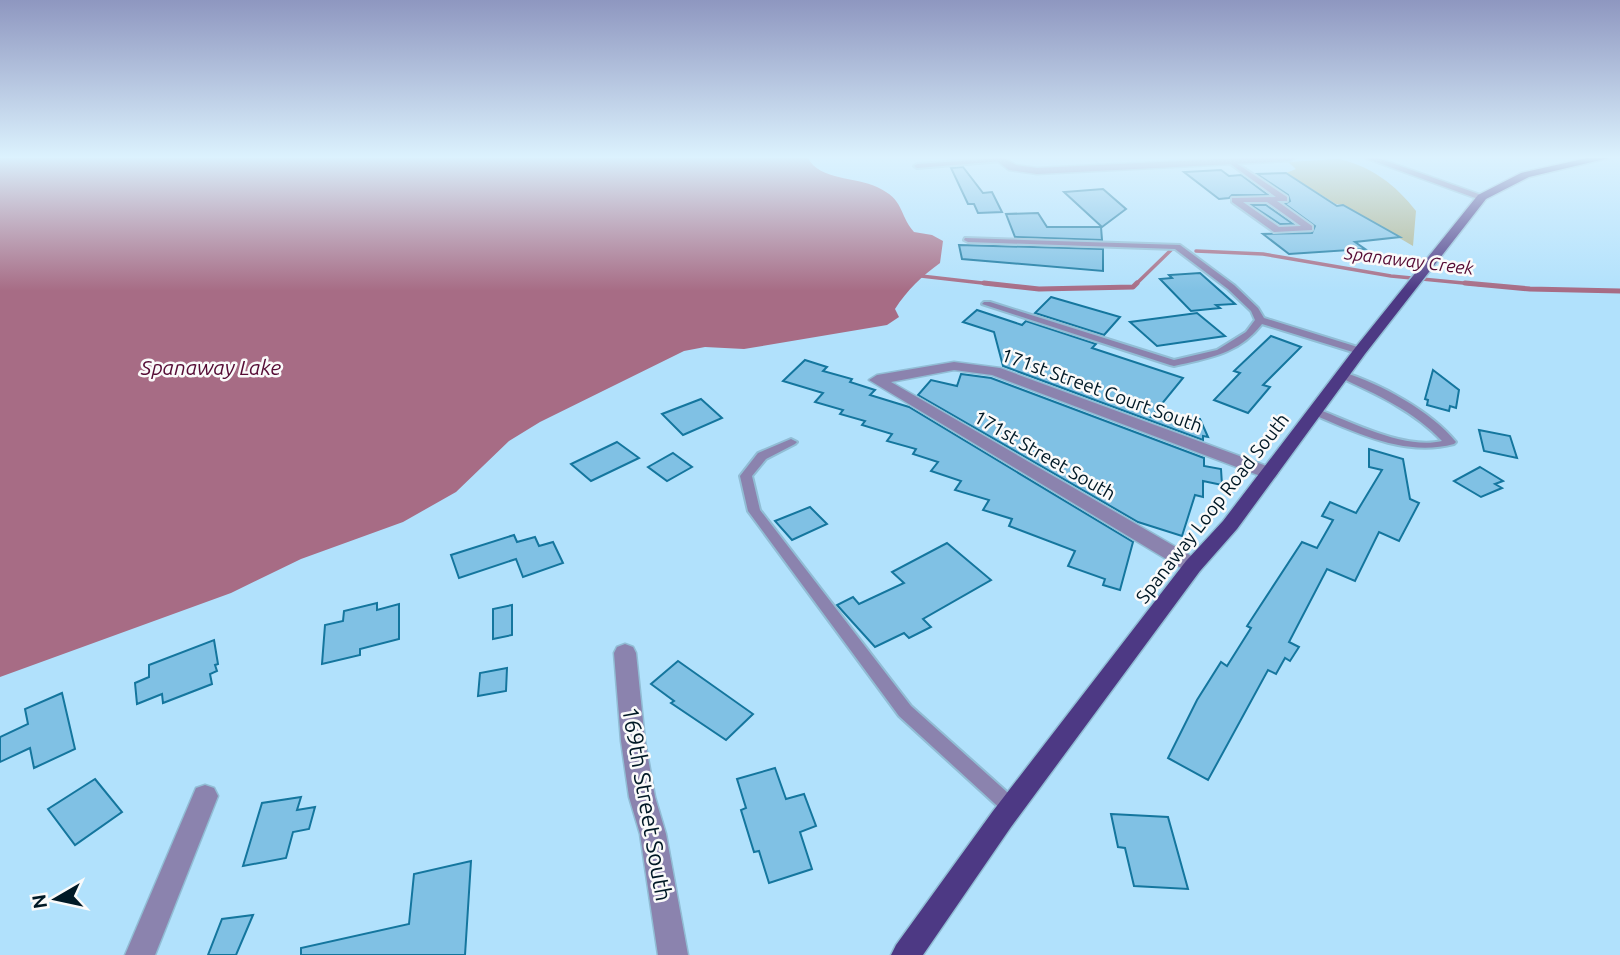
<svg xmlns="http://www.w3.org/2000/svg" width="1620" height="955" font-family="Ubuntu,sans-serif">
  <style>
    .green { fill: #aeb28c }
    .water { fill: #a76c85 }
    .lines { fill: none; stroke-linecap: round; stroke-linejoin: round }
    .stream-far1 { stroke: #a76c85; stroke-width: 3.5 }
    .stream { stroke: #a76c85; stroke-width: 5 }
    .building { fill: #80c1e4; stroke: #14769e; stroke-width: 2 }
    .service-casing { stroke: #91bdd5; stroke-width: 4 }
    .minor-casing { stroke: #91bdd5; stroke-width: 3 }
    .tertiary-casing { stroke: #91bdd5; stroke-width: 3 }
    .primary-casing { stroke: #91bdd5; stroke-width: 3 }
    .service { fill: #8b83ae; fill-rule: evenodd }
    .minor { fill: #8b83ae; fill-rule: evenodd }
    .tertiary { fill: #8b83ae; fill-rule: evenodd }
    .primary { fill: #4d3984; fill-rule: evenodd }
    .labels { text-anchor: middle; stroke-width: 5; stroke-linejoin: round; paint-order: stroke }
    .far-water-label { font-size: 18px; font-style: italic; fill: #560c35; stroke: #fafafa }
    .street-label { font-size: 19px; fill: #001926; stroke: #fafafa }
    .water-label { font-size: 21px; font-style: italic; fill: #560c35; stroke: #fafafa }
    .near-street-label { font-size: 23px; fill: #001926; stroke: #fafafa }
  </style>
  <rect width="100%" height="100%" fill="#b1e1fc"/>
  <path class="green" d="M 1339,159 C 1371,166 1396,185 1416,211 L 1413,246 L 1343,205 L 1336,204 L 1286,173 L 1296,169 L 1288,162 Z"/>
  <path class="water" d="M 0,158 L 808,158 C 819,180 856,177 877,187 C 905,200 898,213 914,232 L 932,235 L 943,241 L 940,263 C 922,276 907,290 895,309 L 899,317 L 887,325 L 744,349 L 705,347 L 684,351 L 540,422 L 509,441 L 456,492 L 403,522 L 301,559 L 231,593 L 0,677 Z"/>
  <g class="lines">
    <g class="stream-far1">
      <polyline points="1196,251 1263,254 1391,276 1484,285"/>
      <polyline points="921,276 1000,285"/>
      <polyline points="1135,285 1171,250"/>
    </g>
    <g class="stream">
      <polyline points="984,283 1039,289 1133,287 1137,283"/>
      <polyline points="1465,283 1530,289 1620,291"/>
    </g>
  </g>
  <g class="building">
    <polygon points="963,167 983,193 992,192 1002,212 978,213 974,204 968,204 951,168"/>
    <polygon points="1221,170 1229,176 1241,175 1268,195 1232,195 1229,198 1219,199 1184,172"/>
    <polygon points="1286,173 1337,206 1343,205 1400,237 1355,242 1365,249 1289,254 1263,234 1312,233 1315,226 1285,204 1290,201 1288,195 1257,174"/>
    <polygon points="1103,189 1126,209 1102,227 1064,192"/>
    <polygon points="1251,205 1266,205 1293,224 1280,224"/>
    <polygon points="1038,213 1047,227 1101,227 1102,240 1015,237 1006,214"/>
    <polygon points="959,245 1103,249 1103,271 962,259"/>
    <polygon points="1200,273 1235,304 1216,305 1220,308 1191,311 1160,279 1172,278 1169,275"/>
    <polygon points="1051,297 1120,317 1104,335 1035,313"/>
    <polygon points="977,310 1022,325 1026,321 1096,344 1092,348 1183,378 1151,417 1200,419 1208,437 1203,436 1203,440 1003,366 994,332 963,322"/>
    <polygon points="1197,313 1225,336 1157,346 1130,322"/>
    <polygon points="1271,336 1301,347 1263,385 1270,387 1248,413 1214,400 1240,373 1234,371"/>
    <polygon points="805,360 827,367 823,371 852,379 850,382 875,390 870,395 909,407 1133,542 1120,590 1103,585 1105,579 1068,566 1075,551 1009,526 1012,519 983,510 989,500 955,490 961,481 931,471 938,462 913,454 916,449 887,441 892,434 862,425 865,421 840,414 843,410 815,402 823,393 783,381"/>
    <polygon points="1433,370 1459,390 1456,408 1450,406 1449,411 1427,405 1428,400 1425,399"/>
    <polygon points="961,374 991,378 1204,458 1204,466 1221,469 1222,485 1203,481 1203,497 1195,495 1182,536 1138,522 918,395 931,380 957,386"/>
    <polygon points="701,399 722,418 683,435 662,414"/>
    <polygon points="1479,430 1510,436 1517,458 1484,451"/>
    <polygon points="617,442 639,458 591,481 571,464"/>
    <polygon points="1369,449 1403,459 1410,499 1419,503 1399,541 1379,532 1355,581 1327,569 1289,642 1299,647 1290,661 1285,658 1276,674 1268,670 1208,780 1168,758 1197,700 1221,662 1227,666 1251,628 1247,626 1302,542 1317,548 1333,520 1322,516 1330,502 1356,513 1382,470 1369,467"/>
    <polygon points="673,453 692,467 667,481 648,467"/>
    <polygon points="1480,467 1503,481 1495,484 1502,488 1481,497 1454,481"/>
    <polygon points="810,507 827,524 792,540 775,521"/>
    <polygon points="514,535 517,542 535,537 539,546 553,542 563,563 523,577 516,559 459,578 451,555"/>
    <polygon points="947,543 991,580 923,619 931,627 909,638 904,633 875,647 837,605 853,597 859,604 904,583 892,572"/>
    <polygon points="377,603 377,610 399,604 399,639 360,649 360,655 322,664 325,625 343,621 344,611"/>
    <polygon points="512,605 512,635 493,639 493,609"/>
    <polygon points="214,640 218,664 215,665 217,671 210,674 212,684 163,703 162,694 137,704 135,683 149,677 149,665"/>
    <polygon points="678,661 753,714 726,740 671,703 674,701 651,684"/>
    <polygon points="507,668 506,691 478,696 480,673"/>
    <polygon points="62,693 75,749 34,768 30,748 0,762 0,737 28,724 25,709"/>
    <polygon points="775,768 786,799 804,794 816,826 800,832 812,869 769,883 759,851 754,852 741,810 746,808 737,779"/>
    <polygon points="95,779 122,812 75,845 48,809"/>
    <polygon points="301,797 297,810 315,807 309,829 293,832 286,858 243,866 262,803"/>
    <polygon points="1111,814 1168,817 1188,889 1134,886 1125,848 1118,847"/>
    <polygon points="471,861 465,955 301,955 301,948 409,924 414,874"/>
    <polygon points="253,915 236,955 208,955 222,919"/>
  </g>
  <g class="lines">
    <defs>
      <g id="service">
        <polygon points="1001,158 1004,160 1003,161 917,168 914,166 917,164"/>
        <path d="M 1229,161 L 1233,161 L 1287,197 L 1287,201 L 1277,201 L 1312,226 L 1312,230 L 1274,232 L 1232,202 L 1232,198 L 1235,198 L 1276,197 L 1229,163 ZM 1243,202 L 1267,202 L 1301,226 L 1279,227 Z"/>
        <path d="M 965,238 L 1180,245 L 1234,285 L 1258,308 L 1264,318 L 1364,349 L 1365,351 L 1360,354 L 1356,353 L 1262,324 C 1239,354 1209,358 1174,366 L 1170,365 L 982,304 L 984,302 L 990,302 L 1174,360 L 1217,350 L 1246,332 L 1255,320 L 1251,311 L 1228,289 L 1175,249 L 968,242 L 964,240 Z"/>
        <path d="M 1343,372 C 1381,384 1431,411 1456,442 L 1454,444 C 1405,457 1357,433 1312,414 L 1310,412 L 1312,410 L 1320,410 C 1353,423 1406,450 1442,441 C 1414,411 1376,394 1339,377 L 1338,375 L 1339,373 Z"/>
        <polygon points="791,439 797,442 795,444 766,459 752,476 760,510 911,706 1017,801 1020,807 1017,813 1011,815 1005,813 899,716 748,511 740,476 758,453"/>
      </g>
      <g id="minor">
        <polygon points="993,158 1004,158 1016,165 1037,168 1241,158 1295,158 1290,161 1037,174 1009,170"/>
        <polygon points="954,362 1000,368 1275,469 1278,473 1275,477 1263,477 992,375 954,370 891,382 1200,561 1203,566 1200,571 1186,571 869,380 877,375"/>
        <polygon points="625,644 633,647 636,653 645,741 655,797 666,834 688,955 658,955 640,834 629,797 621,741 614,653 617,647"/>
        <polygon points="205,785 214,788 218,796 155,955 125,955 196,788"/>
      </g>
      <polygon id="tertiary" points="1365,158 1378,158 1487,197 1478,199"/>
      <polygon id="primary" points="1587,158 1609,158 1529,177 1486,199 1365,354 1237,529 1200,571 1011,827 923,955 891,955 896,945 993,811 1186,561 1223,521 1355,348 1478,195 1521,173"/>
    </defs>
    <use href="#service" class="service-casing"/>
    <use href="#minor" class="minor-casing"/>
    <use href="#tertiary" class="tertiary-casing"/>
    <use href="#primary" class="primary-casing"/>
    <use href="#service" class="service"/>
    <use href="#minor" class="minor"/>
    <use href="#tertiary" class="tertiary"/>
    <use href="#primary" class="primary"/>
  </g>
  <linearGradient id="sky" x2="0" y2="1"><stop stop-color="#8e97c0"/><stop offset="0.54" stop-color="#dcf2fe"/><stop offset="1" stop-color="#dcf2fe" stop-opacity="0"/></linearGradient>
  <rect width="1620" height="291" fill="url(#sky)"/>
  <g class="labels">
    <g class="far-water-label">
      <text transform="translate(1409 261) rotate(7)" y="6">Spanaway Creek</text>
    </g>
    <g class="street-label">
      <text transform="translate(1102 390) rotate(20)" y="7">171st Street Court South</text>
      <text transform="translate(1045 455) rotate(30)" y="7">171st Street South</text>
      <text transform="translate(1212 508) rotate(-52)" y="7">Spanaway Loop Road South</text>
    </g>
    <g class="water-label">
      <text x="211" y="375">Spanaway Lake</text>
    </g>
    <g class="near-street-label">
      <text transform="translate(647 804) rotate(80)" y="8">169th Street South</text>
    </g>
  </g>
  <g transform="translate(56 899) rotate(261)" stroke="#fafafa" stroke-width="5" paint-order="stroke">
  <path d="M0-5L12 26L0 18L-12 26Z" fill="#001926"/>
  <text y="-10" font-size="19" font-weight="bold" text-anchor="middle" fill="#001926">N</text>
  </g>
</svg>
